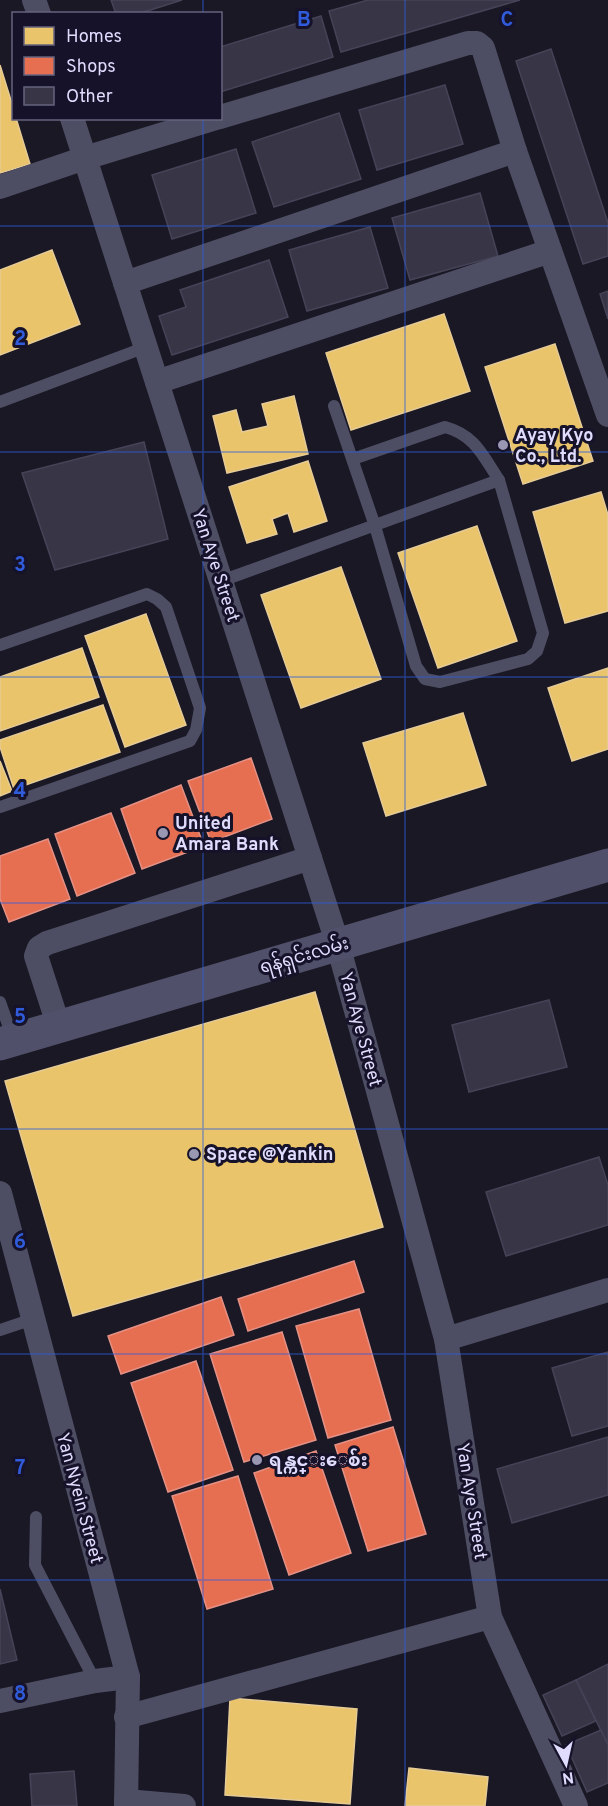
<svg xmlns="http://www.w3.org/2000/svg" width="608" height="1806" font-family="Overpass,'Noto Sans Myanmar',sans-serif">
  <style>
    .homes { fill: #e9c46a; stroke: #e6cb96; stroke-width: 1.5 }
    .shops { fill: #e76f51; stroke: #e59085; stroke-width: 1.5 }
    .building { fill: #383646; stroke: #464358; stroke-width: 1.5 }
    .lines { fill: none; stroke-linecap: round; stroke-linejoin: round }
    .service { stroke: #4d4d64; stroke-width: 12 }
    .minor { stroke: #4d4d64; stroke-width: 24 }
    .secondary { stroke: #50506a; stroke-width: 33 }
    .grid { fill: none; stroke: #305cdc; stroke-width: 1.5; stroke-opacity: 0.55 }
    .poi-dot { fill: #9a97b2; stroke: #15122a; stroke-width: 2 }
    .labels { text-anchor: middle; stroke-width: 6; stroke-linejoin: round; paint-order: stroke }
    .poi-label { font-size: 18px; font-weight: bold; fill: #dfdcfe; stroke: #15122a; text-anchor: start }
    .street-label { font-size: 18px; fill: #dfdcfe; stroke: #15122a }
    .grid-label { font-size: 20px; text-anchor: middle; font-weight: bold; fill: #305cdc; stroke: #15122a; stroke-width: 6; stroke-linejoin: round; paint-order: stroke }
  </style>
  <rect width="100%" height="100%" fill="#191824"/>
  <g class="homes">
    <polygon points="0,65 14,110 14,118 16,118 30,164 0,173"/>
    <polygon points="52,250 80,324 0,355 0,270"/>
    <polygon points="444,314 470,391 351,430 326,353"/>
    <polygon points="555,344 593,461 523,484 485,367"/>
    <polygon points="294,396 308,454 227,473 213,416 236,410 242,432 268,426 262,404"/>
    <polygon points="308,461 327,521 294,532 288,513 272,519 277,534 247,543 229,487"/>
    <polygon points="601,492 608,515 608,611 565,623 533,512"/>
    <polygon points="477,526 517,641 438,668 398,553"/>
    <polygon points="341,567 381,679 301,708 261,595"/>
    <polygon points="146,614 186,725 125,747 85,636"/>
    <polygon points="82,648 99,697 0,731 0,677"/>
    <polygon points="608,668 608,749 572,761 548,688"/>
    <polygon points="103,705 120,752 14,789 0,747 0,740"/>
    <polygon points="463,713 486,785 386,816 363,743"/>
    <polygon points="0,761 12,791 0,796"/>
    <polygon points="315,992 383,1227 73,1316 5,1081"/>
    <polygon points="230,1698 357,1709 350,1804 225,1795"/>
    <polygon points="409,1768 488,1777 485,1806 405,1806"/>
  </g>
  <g class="shops">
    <polygon points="251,758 272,819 211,842 188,781"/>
    <polygon points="181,785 204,846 142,869 121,809"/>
    <polygon points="111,813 135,873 77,896 55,834"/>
    <polygon points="48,839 70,899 9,922 0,899 0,856"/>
    <polygon points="354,1261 364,1292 248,1331 238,1299"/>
    <polygon points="221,1297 234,1335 121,1374 108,1336"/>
    <polygon points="359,1309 391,1420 328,1438 296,1326"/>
    <polygon points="282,1332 316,1440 244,1462 210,1354"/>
    <polygon points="196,1361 233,1470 168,1492 131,1383"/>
    <polygon points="393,1427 426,1534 368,1551 335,1445"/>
    <polygon points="316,1451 351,1553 289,1575 254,1473"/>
    <polygon points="238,1476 273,1589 207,1609 172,1496"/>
  </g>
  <g class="building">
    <polygon points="111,0 182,0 138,14 116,14"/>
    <polygon points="368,0 520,0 341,52 329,11"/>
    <polygon points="321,16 333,57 220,92 220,47"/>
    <polygon points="551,49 608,223 608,256 583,264 516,61"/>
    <polygon points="445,85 463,144 377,170 359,110"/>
    <polygon points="339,113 361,179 274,207 252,142"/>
    <polygon points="236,149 256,213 172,239 152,175"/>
    <polygon points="480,193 498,256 410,280 392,218"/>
    <polygon points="370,227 388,288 307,311 289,250"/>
    <polygon points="269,260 288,317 172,355 159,316 186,307 180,290"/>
    <polygon points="608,291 608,319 600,294"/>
    <polygon points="144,442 168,539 55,570 22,473"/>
    <polygon points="549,1000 567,1067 469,1092 452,1025"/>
    <polygon points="599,1157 608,1185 608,1225 506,1256 486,1192"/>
    <polygon points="608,1352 608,1426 572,1436 552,1368"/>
    <polygon points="608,1437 608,1495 512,1523 497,1469"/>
    <polygon points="0,1589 17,1660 0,1664"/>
    <polygon points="608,1664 608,1745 576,1680"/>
    <polygon points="576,1680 596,1721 562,1736 543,1695"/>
    <polygon points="601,1730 608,1745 608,1783 587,1792 566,1745"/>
    <polygon points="74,1771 77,1806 32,1806 30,1774"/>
  </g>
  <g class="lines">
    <g class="service">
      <polyline points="0,402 146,347"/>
      <path d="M 353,459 L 445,427 C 475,435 483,456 499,480"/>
      <polyline points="221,581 499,480 543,633 537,651 528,659 440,682 425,679 416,666 375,526 334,406"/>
      <polyline points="0,645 147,594 157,599 166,607 200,708 196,730 190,741 0,807"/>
      <polyline points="0,1002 13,1039"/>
      <polyline points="0,1330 33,1319"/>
      <polyline points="36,1517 35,1565 95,1681"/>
    </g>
    <g class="minor">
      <polyline points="34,0 39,14"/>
      <polyline points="220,117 468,43 477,43 483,48 515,151 608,415"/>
      <polyline points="72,118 338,945 446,1339 490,1617 576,1806"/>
      <polyline points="0,187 85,158 216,118"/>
      <polyline points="125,283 515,151"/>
      <polyline points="157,382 550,251"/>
      <polyline points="59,1027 36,956 39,948 47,943 310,858"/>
      <polyline points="0,1193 128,1677 126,1806"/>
      <polyline points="446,1339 608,1290"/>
      <polyline points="0,1701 95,1681 128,1677"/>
      <polyline points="126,1717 490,1617"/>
      <polyline points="126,1801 184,1806"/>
    </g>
    <polyline class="secondary" points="0,1044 608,865"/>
  </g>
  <path class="grid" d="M 203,0 L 203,14M 405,0 L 405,1806M 203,118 L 203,1806M 0,226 L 608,226M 0,452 L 608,452M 0,677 L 608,677M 0,903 L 608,903M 0,1129 L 608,1129M 0,1354 L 608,1354M 0,1580 L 608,1580"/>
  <g class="poi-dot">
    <circle cx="503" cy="445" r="6"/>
    <circle cx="163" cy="833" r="6"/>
    <circle cx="194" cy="1154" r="6"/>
    <circle cx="257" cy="1460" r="6"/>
  </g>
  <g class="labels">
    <g class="poi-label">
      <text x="515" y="441">Ayay Kyo<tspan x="515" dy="21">Co., Ltd.</tspan></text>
      <text x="175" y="829">United<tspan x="175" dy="21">Amara Bank</tspan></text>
      <text x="206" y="1160">Space @Yankin</text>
      <text x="269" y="1466">ရန္ကင္းေစ်း</text>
    </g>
    <g class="street-label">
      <text transform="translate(216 565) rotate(72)" y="6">Yan Aye Street</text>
      <text transform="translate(304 955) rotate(-16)" y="6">ရန်ရှင်းလမ်း</text>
      <text transform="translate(361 1029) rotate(75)" y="6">Yan Aye Street</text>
      <text transform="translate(80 1498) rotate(75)" y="6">Yan Nyein Street</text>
      <text transform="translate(472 1501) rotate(81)" y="6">Yan Aye Street</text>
    </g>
  </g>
  <g class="grid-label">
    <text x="304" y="26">B</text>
    <text x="507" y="26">C</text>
    <text x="20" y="345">2</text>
    <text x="20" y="571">3</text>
    <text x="20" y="797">4</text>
    <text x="20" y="1023">5</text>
    <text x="20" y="1248">6</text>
    <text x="20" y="1474">7</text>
    <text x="20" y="1700">8</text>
  </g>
  <rect x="12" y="12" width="210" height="108" fill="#15122a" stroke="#66637f" stroke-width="1.5"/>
  <rect x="24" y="27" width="30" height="18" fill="#e9c46a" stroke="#66637f" stroke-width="1.5"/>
  <text x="66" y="42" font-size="18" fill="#dfdcfe">Homes</text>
  <rect x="24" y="57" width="30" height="18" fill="#e76f51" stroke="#66637f" stroke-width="1.5"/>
  <text x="66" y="72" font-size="18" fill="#dfdcfe">Shops</text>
  <rect x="24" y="87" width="30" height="18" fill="#383646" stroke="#66637f" stroke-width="1.5"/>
  <text x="66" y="102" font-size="18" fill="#dfdcfe">Other</text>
  <g transform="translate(566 1764) rotate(172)" stroke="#15122a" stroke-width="4.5" paint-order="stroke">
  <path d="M0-4.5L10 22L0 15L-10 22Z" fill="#dfdcfe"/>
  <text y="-9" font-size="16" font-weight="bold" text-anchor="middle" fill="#dfdcfe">N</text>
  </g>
</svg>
